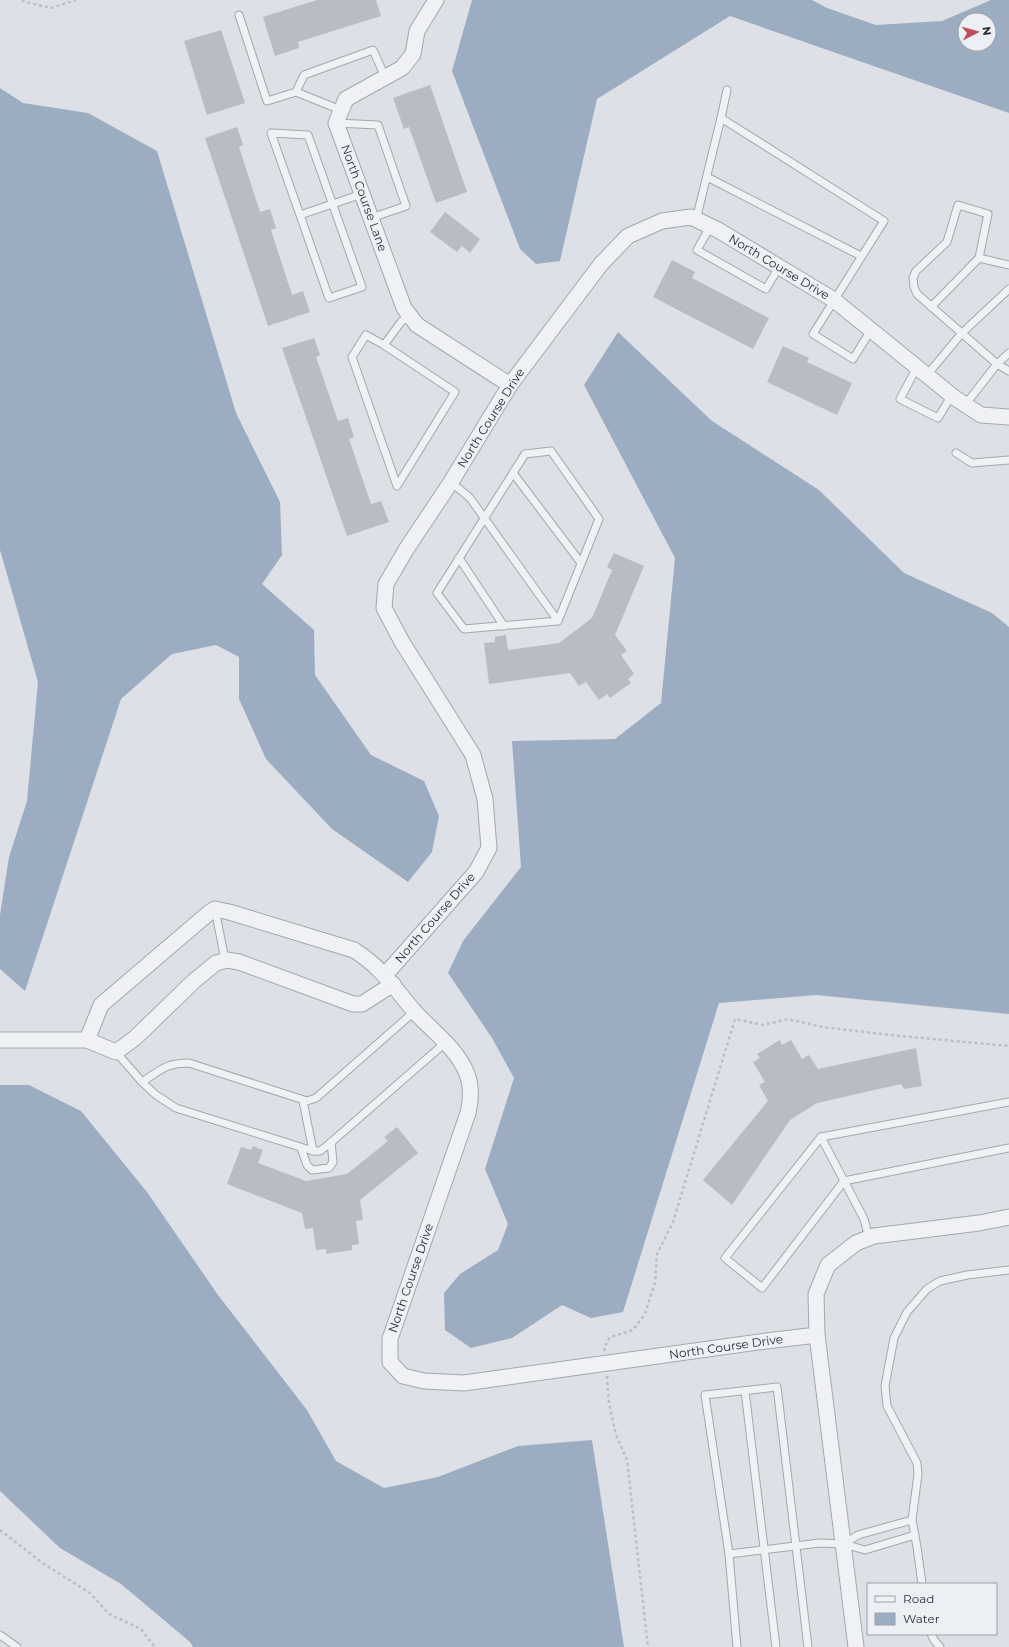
<svg xmlns="http://www.w3.org/2000/svg" width="1009" height="1647" font-family="Montserrat,sans-serif">
  <style>
    .water { fill: #9cadc2; fill-rule: evenodd }
    .building { fill: #b8bcc5 }
    .lines { fill: none; stroke-linecap: round; stroke-linejoin: round }
    .service-casing { stroke: #a3a7af; stroke-width: 9 }
    .minor-casing { stroke: #a3a7af; stroke-width: 17 }
    .path { stroke: #bcbec4; stroke-width: 2.5; stroke-dasharray: 3 3; stroke-linecap: butt }
    .service { stroke: #f0f1f4; stroke-width: 7 }
    .minor { stroke: #f0f1f4; stroke-width: 15 }
    .labels { text-anchor: middle; stroke-width: 3.5; stroke-linejoin: round; paint-order: stroke }
    .street-label { font-size: 12px; fill: #282e3a; stroke: #eceff3 }
  </style>
  <rect width="100%" height="100%" fill="#dde0e6"/>
  <g class="water">
    <path d="M 472,0 L 812,0 L 827,8 L 876,25 L 942,21 L 991,0 L 1009,0 L 1009,113 L 730,16 L 597,99 L 560,261 L 536,264 L 520,249 L 452,71 ZM 965,20 L 989,20 L 989,44 L 965,44 Z"/>
    <polygon points="0,88 23,103 88,113 157,151 236,413 280,502 282,555 262,584 314,630 315,675 371,755 424,781 439,816 432,852 408,882 332,829 266,759 239,699 239,657 216,645 172,654 121,699 25,991 0,969 0,915 9,857 27,801 38,682 0,550"/>
    <polygon points="618,332 712,421 819,490 904,573 992,613 1009,627 1009,1014 816,995 719,1003 623,1312 591,1318 562,1305 512,1338 471,1348 445,1330 444,1293 460,1274 498,1250 508,1224 485,1169 514,1078 492,1038 448,973 463,941 521,867 512,741 615,739 661,703 675,558 584,385"/>
    <polygon points="0,1085 29,1085 81,1111 147,1192 218,1295 307,1410 336,1461 384,1488 438,1477 518,1446 592,1440 624,1647 193,1647 190,1642 121,1584 60,1548 0,1491"/>
  </g>
  <g class="building">
    <polygon points="317,0 376,0 381,16 298,42 299,48 275,56 263,17"/>
    <polygon points="221,30 245,103 207,115 184,41"/>
    <polygon points="430,85 467,192 436,203 409,127 404,129 393,98"/>
    <polygon points="237,127 243,145 239,147 260,212 270,209 276,228 271,230 292,295 303,291 310,312 268,326 205,138"/>
    <polygon points="445,212 480,239 470,253 462,246 457,252 430,232"/>
    <polygon points="672,260 695,272 692,278 769,318 753,349 653,297"/>
    <polygon points="314,338 320,355 316,357 338,421 348,418 354,437 349,439 371,504 381,501 389,522 347,536 282,348"/>
    <polygon points="783,346 809,358 807,362 852,383 837,415 767,382"/>
    <polygon points="614,553 644,566 615,635 627,651 621,655 634,674 628,679 631,683 610,698 607,694 599,700 586,682 579,686 570,673 489,684 484,643 495,642 495,637 506,635 508,650 559,643 592,618 612,570 607,567"/>
    <polygon points="780,1040 782,1045 791,1040 802,1059 809,1055 818,1069 916,1048 922,1086 904,1089 901,1084 817,1103 790,1120 732,1205 703,1180 768,1101 759,1085 765,1082 753,1062 760,1058 757,1054"/>
    <polygon points="397,1127 418,1153 360,1200 363,1220 356,1221 359,1244 352,1245 352,1250 326,1254 326,1249 316,1250 313,1228 305,1229 302,1213 227,1184 241,1147 251,1150 253,1146 263,1150 258,1163 306,1181 347,1174 388,1141 384,1137"/>
  </g>
  <g class="lines">
    <defs>
      <g id="service">
        <polyline points="239,15 267,101 296,92 341,110"/>
        <polyline points="296,92 304,75 373,50 385,77"/>
        <polyline points="721,118 727,90"/>
        <polyline points="336,123 378,125 406,206 371,218"/>
        <polyline points="707,177 861,256"/>
        <polyline points="300,215 329,298 362,287 308,135 271,133 300,215 362,194"/>
        <polyline points="696,220 721,118 884,221 813,334 853,359 871,330"/>
        <polyline points="710,227 697,250 766,289 779,267"/>
        <polyline points="979,258 1009,265"/>
        <polyline points="931,307 979,258 988,214 958,205 947,242 916,271 913,278 914,287 917,294 997,364 1009,371"/>
        <polyline points="384,345 455,392 397,486 352,357 366,335 384,345 401,322 409,315"/>
        <polyline points="917,367 900,399 938,418 952,395"/>
        <polyline points="927,375 962,333 1009,289"/>
        <polyline points="965,405 997,364 1009,353"/>
        <polyline points="956,453 972,463 1009,460"/>
        <polyline points="513,473 581,563"/>
        <polyline points="451,482 470,498 558,621 464,629 437,593 525,454 551,451 599,519 558,621"/>
        <polyline points="459,558 504,626"/>
        <polyline points="215,909 225,960"/>
        <polyline points="116,1052 142,1082 156,1095 176,1108 313,1151 320,1151 328,1145 445,1043"/>
        <path d="M 142,1082 C 161,1070 166,1063 189,1063 L 307,1101 L 316,1098 L 415,1011"/>
        <polyline points="303,1101 313,1151"/>
        <polyline points="821,1137 725,1258 762,1288 844,1181 1009,1148"/>
        <polyline points="301,1148 307,1165 312,1170 329,1168 333,1162 331,1142"/>
        <polyline points="869,1238 864,1219 821,1137 1009,1102"/>
        <polyline points="745,1391 776,1647"/>
        <polyline points="844,1544 858,1535 912,1520"/>
        <polyline points="729,1554 820,1543 844,1544 865,1550 915,1535"/>
        <polyline points="922,1584 917,1547 912,1520 918,1474 917,1463 887,1406 885,1386 894,1338 907,1312 927,1289 940,1281 967,1275 1009,1270"/>
        <polyline points="931,1634 934,1640 940,1647"/>
        <polyline points="0,1635 17,1647"/>
        <polyline points="737,1647 729,1554 705,1395 777,1387 808,1647"/>
      </g>
      <g id="minor">
        <polyline points="436,0 417,31 413,54 402,68 346,99 336,123 404,308 417,325 510,385"/>
        <polyline points="385,975 476,872 489,848 485,799 473,755 402,642 384,608 386,584 407,548 451,482 510,385 601,264 628,236 662,221 691,217 718,230 834,300 955,398 981,415 1009,417"/>
        <polyline points="0,1040 87,1040 116,1052 135,1038 194,981 216,963 227,960 239,962 353,1004 362,1004 393,984"/>
        <path d="M 87,1040 L 101,1005 L 210,912 L 215,909 L 229,912 L 354,950 C 382,968 393,986 414,1011 C 432,1031 457,1048 467,1074 C 472,1087 471,1100 468,1113 L 390,1339 L 390,1362 L 403,1376 L 424,1381 L 464,1383 L 766,1341 L 817,1335 L 816,1294 L 828,1265 L 856,1243 L 874,1236 L 979,1223 L 1009,1217"/>
        <polyline points="817,1335 856,1647"/>
      </g>
    </defs>
    <use href="#service" class="service-casing"/>
    <use href="#minor" class="minor-casing"/>
    <g class="path">
      <polyline points="22,0 25,2 51,8 76,0"/>
      <polyline points="605,1351 604,1348 610,1337 633,1330 645,1314 655,1282 657,1254 673,1222 735,1019 763,1025 788,1019 823,1027 890,1035 1009,1046"/>
      <polyline points="607,1376 609,1403 616,1435 627,1460 648,1647"/>
      <polyline points="0,1530 44,1564 90,1593 109,1614 141,1629 155,1647"/>
    </g>
    <use href="#service" class="service"/>
    <use href="#minor" class="minor"/>
  </g>
  <g class="labels">
    <g class="street-label">
      <text transform="translate(364 198) rotate(70)" y="4">North Course Lane</text>
      <text transform="translate(779 267) rotate(31)" y="4">North Course Drive</text>
      <text transform="translate(491 418) rotate(-58)" y="4">North Course Drive</text>
      <text transform="translate(435 918) rotate(-49)" y="4">North Course Drive</text>
      <text transform="translate(411 1278) rotate(-71)" y="4">North Course Drive</text>
      <text transform="translate(726 1347) rotate(-8)" y="4">North Course Drive</text>
    </g>
  </g>
  <rect x="867" y="1583" width="130" height="52" fill="#eceff3" stroke="#9ea2a9"/>
  <rect x="875" y="1596" width="20" height="6" fill="#f0f1f4" stroke="#9ea2a9"/>
  <text x="903" y="1603" font-size="12" fill="#282e3a">Road</text>
  <rect x="875" y="1613" width="20" height="12" fill="#9cadc2" stroke="#9ea2a9"/>
  <text x="903" y="1623" font-size="12" fill="#282e3a">Water</text>
  <g transform="translate(977 32) rotate(84)"><circle r="19" fill="#eceff3" stroke="#9ea2a9"/>
  <path d="M0-3L7 15L0 10L-7 15Z" fill="#bf4e5a"/>
  <text y="-6" font-size="11" font-weight="bold" text-anchor="middle" fill="#282e3a">N</text>
  </g>
</svg>
